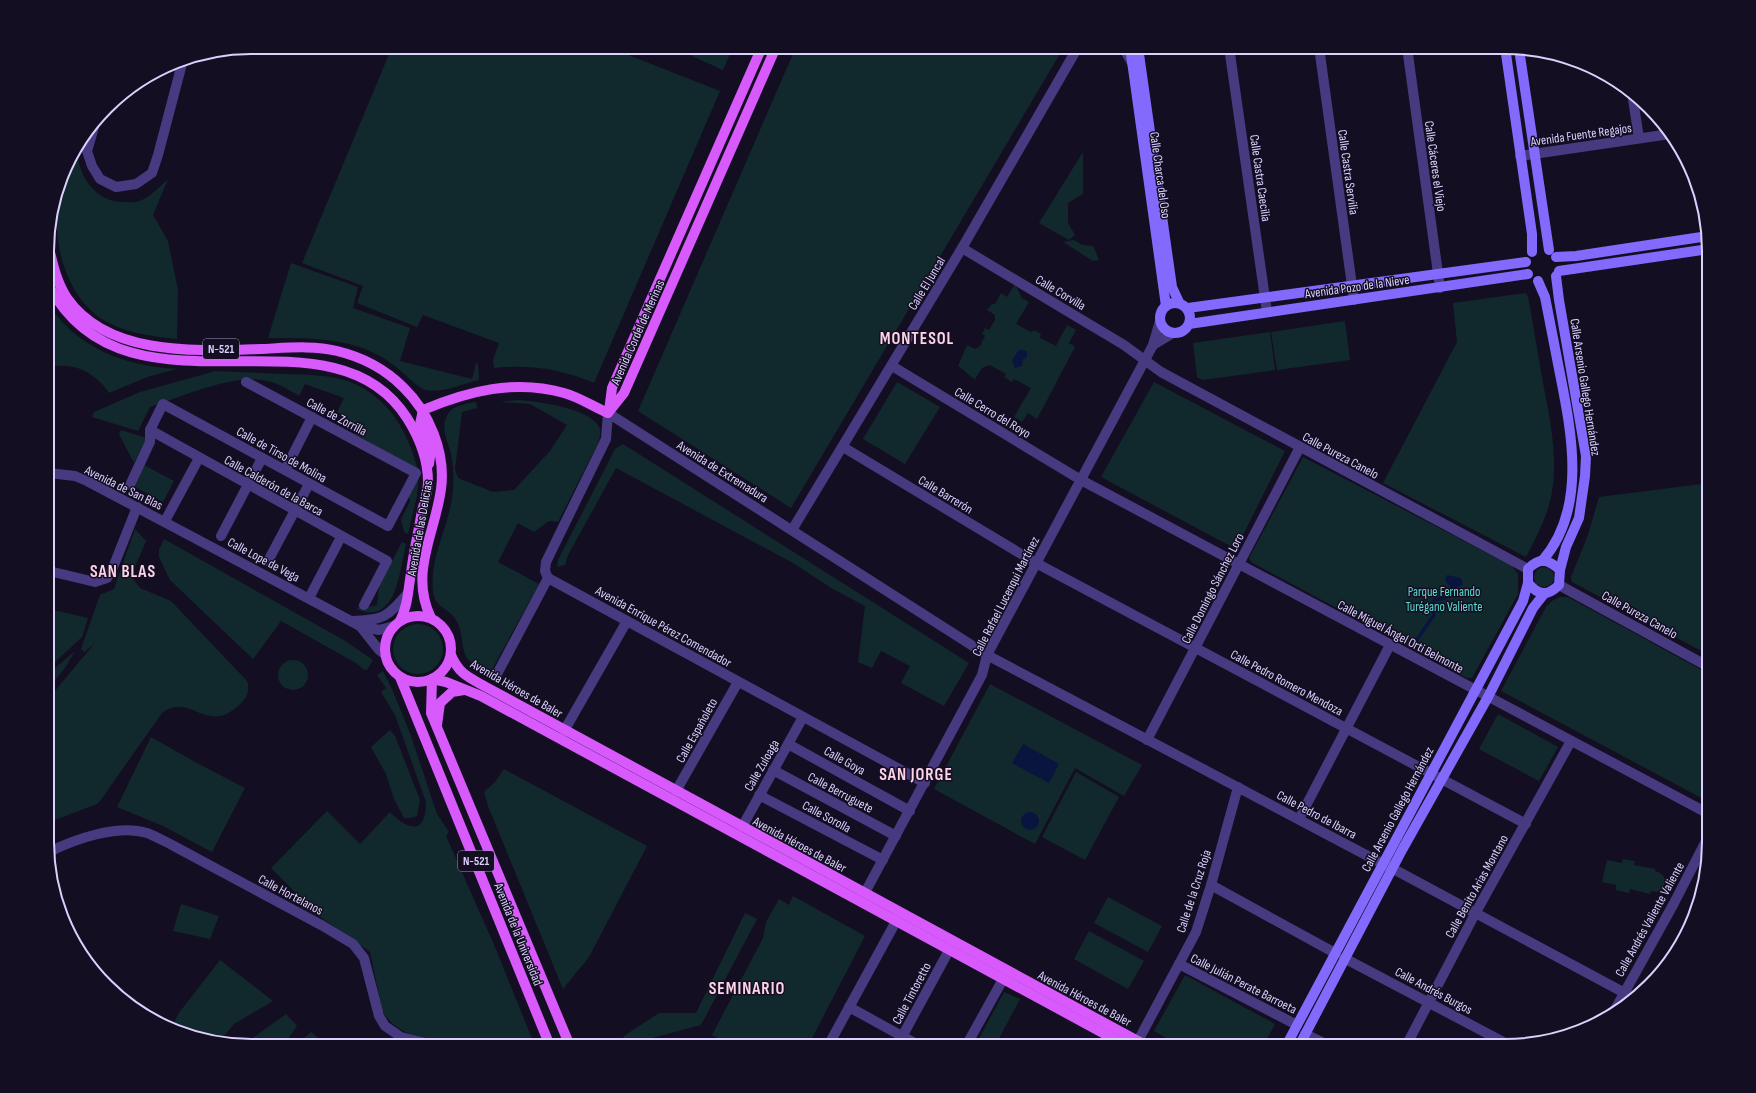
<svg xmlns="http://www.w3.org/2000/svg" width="1756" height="1093" font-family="'Sofia Sans Condensed',sans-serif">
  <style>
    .green { fill: #11292c }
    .water { fill: #0a153f }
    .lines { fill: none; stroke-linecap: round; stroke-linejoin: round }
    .stream { stroke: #0a153f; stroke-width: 3.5 }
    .minor { stroke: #473a80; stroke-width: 10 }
    .tertiary { stroke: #473a80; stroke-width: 10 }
    .secondary { stroke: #8369fc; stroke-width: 10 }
    .primary { stroke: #d859fc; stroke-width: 10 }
    .labels { text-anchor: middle; stroke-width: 3; stroke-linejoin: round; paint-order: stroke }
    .shield { fill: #140e22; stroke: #a096bc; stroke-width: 1 }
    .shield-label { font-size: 12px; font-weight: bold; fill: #dcd0fe }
    .street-label { font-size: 13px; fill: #dcd0fe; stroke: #140e22 }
    .park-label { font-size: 13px; fill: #5dddd1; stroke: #140e22 }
    .district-label { font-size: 17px; font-weight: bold; letter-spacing: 1px; fill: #fed2e7; stroke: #140e22 }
    .rim { fill: none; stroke: #dcd0fe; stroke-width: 2 }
  </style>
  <rect width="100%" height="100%" fill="#140e22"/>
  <g class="green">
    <path d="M 392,47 L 608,47 L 720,91 L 594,383 C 562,369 529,364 494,368 L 493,360 L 499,343 L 423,315 L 417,327 L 357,303 L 363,286 L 302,263 Z"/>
    <polygon points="672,47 733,47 723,70"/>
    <polygon points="796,47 1064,47 791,508 638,411"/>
    <path d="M 78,148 C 76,176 97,204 127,202 C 131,202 136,203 139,201 C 151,197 159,187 168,179 L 153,215 L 168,241 L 178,290 L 177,339 C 149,336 118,332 96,315 C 51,279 44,192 78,148 Z"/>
    <polygon points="1083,152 1083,194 1068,203 1068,223 1075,235 1069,240 1039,223"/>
    <polygon points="1074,240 1082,245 1093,246 1099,260 1093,261 1063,242"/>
    <path d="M 291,263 L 358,287 L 353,308 L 410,328 L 400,361 L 472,379 L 476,363 L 478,364 L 479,380 C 461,384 439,395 422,389 C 410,380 400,369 388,361 C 353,337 309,338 268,338 Z"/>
    <path d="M 1015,284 L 1022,298 L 1029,302 L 1016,324 L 1031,332 L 1034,330 L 1041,334 L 1040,338 L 1056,346 L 1067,325 L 1076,330 L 1069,343 L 1075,347 L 1037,419 L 1028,413 L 1022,422 L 1014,417 L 1031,388 L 1014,379 L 1012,382 L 1004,377 L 1006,374 L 990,365 L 982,368 L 975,379 C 968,376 965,370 958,366 L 967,345 L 975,349 L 980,346 L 985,336 L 982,334 L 985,328 L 989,330 L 995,320 L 995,315 L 987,310 L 992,304 L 995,304 L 1001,293 L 1007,297 Z"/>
    <path d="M 1525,293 L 1528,296 C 1533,325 1538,354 1543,383 C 1550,419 1558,455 1552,492 C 1548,515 1537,536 1526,557 L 1383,483 L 1457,342 L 1453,303 Z"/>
    <path d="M 49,305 C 78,349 126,366 177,369 L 150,376 L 109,393 C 95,372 74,362 49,367 Z"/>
    <polygon points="1345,321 1350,360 1277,370 1271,332"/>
    <polygon points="1270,332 1275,370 1203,380 1197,377 1193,343"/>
    <path d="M 216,371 C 238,372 261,373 283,374 C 305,375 329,374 350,382 C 389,397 408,432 418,470 L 355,434 L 356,425 L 337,412 L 344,398 L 305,384 L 299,396 C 292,392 285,387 277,384 C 242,369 184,396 150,407 L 138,431 L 92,417 L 94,412 L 140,392 Z"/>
    <polygon points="897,382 940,407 905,464 863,439"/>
    <polygon points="1154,382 1285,451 1236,549 1101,477"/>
    <path d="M 517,400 C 536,401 590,408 599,427 C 602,433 599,439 597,445 L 558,522 L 549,521 L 534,532 L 518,523 L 498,562 L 539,584 L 490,673 C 483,669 472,665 467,658 C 460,647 464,632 456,620 C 448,607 435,609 433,591 C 429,555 452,522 453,487 C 454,477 453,464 451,454 C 448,441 440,429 447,416 C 452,405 465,404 476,402 L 477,408 L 462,412 L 455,469 L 458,478 L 493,492 L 514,490 L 550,451 L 567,425 L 530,404 L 500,402 Z"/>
    <polygon points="121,430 146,438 147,440 134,463 119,434"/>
    <polygon points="623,444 969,663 944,706 901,683 910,666 881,651 872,668 858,662 865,606 833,589 793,563 616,468 568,555 565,565 557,567 558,560 615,449"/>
    <polygon points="1303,457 1512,566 1518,574 1518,594 1472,678 1467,678 1251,562 1249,558"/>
    <polygon points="144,465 174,481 163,502 135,487"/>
    <polygon points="419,475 417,496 408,534 404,532 401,520 410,501 408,495"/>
    <polygon points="1709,483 1709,655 1572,582 1571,577 1588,535 1599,497"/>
    <path d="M 135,529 L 146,541 L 131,576 L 140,588 L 171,601 L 247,681 C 250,688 248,695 243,701 C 207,740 192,690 162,713 L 100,801 L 97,804 L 60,818 L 49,821 L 49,698 L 94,644 L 84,652 L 81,649 L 100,595 L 114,589 Z"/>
    <polygon points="164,539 347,642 373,660 367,670 363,669 356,663 281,621 253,659 170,580 159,557 159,550"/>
    <path d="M 402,542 L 406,544 C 400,568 397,627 357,609 L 359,606 L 366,608 L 377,605 L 379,586 Z"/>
    <circle cx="1544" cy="577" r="10"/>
    <polygon points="1560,597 1568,597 1709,674 1709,802 1501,691 1546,607 1552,601"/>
    <polygon points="49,609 88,618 82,637 53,664 49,666"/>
    <circle cx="418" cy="649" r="25"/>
    <polygon points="75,651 65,668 49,687 49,673"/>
    <circle cx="293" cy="675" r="15"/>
    <path d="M 383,671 L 392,689 L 410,733 L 437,814 L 449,832 L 446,836 L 495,947 L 535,1046 C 494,1046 403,1053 382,1010 L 370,952 L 319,916 L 300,907 L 304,901 L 271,868 L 327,811 L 360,844 L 390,812 C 408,830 426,836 426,802 L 395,715 L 381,692 L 386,688 L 377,675 Z"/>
    <polygon points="990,684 1142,765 1124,796 1075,768 1035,844 934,789"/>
    <polygon points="1498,714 1558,747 1539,781 1479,749"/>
    <polygon points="390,730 395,736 420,800 417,816 411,818 404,818 394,799 386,774 371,747"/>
    <polygon points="151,737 195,762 245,788 212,852 163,826 117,807"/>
    <polygon points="504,769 647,846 589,957 563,989 488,806 484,792 496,781"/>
    <polygon points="1076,772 1119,797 1085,860 1042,837"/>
    <path d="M 1623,859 L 1635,861 L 1634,865 L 1655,869 L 1655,871 C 1665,874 1667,879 1663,889 L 1657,892 L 1651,891 L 1650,894 L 1630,889 L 1629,893 L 1616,890 L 1616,885 L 1602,882 L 1607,860 L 1622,863 Z"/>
    <polygon points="793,896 865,936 808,1046 735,1046 712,1035 763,938 766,922 779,899 789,905"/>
    <polygon points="1108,897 1162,926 1148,952 1094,923"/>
    <polygon points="181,904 219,916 210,939 173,931"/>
    <polygon points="745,913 757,919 701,1025 622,1046 624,1036 659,1013 696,1013"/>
    <polygon points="1089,931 1144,961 1128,989 1074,959"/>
    <polygon points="220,960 273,1001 234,1024 220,1041 186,1035 172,1029 178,1014"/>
    <polygon points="1185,975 1275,1024 1263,1046 1180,1046 1154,1031"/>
    <polygon points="1004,992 1020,999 995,1046 975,1046"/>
    <polygon points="118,996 136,999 133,1008"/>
    <polygon points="286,1014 297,1026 283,1046 243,1045"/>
    <polygon points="311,1032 316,1036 321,1046 301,1046 303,1039"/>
  </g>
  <g class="water">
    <polygon points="1019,350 1024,350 1027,352 1027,357 1023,360 1022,366 1015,368 1012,360"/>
    <polygon points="1447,575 1461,578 1463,585 1455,588 1447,584 1445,579"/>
    <polygon points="1023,744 1059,764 1049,783 1012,763"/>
    <circle cx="1030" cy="821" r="9"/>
  </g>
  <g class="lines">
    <polyline class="stream" points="1416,641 1434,615 1432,606 1434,600 1445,598 1452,591 1452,586"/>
    <g class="minor">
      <polyline points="1123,47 1132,63"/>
      <polyline points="1229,47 1267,312"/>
      <polyline points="1319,47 1354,300"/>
      <polyline points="1407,47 1440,288"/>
      <polyline points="1632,93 1639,138"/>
      <polyline points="94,127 87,151 92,166 100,179 116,187 136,184 152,173 158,155 183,60"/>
      <polyline points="1520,156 1670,134"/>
      <polyline points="962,248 1124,345 1161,372 1528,569"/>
      <polyline points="892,366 1081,480 1709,814"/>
      <polyline points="608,413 606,439 546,562 545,571 548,578 925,783"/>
      <polyline points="150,430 387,561 364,605"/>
      <polyline points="843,447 1036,563 1526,824"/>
      <polyline points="285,470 312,417"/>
      <polyline points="130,485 150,442 150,430 163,404 388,526 416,473 246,382"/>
      <polyline points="165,521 199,458"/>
      <polyline points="792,530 962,248 1078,47"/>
      <polyline points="221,536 262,458"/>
      <polyline points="268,561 309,484"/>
      <polyline points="49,571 95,582 107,578 112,570 137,507"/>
      <polyline points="1559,585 1709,667"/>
      <polyline points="309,598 341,537"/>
      <polyline points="497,674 548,578"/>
      <polyline points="564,731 627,621"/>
      <polyline points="1147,740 1300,447"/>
      <polyline points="788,744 910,811"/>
      <polyline points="773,770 896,836"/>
      <polyline points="676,791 738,682"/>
      <polyline points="759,795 883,860"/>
      <polyline points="1299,819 1390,645"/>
      <polyline points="742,827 803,717"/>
      <path d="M 49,852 C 75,839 118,824 147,833 C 155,836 164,841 172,845 L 323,926 L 353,944 L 364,958 L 379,1016 L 385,1026 L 401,1037 L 437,1046"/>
      <polyline points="1386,865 1634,998"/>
      <polyline points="1211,885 1335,953"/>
      <polyline points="861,900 982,675 987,655"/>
      <polyline points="1344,958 1511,1046"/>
      <polyline points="1179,964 1297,1025"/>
      <polyline points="849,1007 920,1046"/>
      <polyline points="1612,1015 1673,905 1709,835"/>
      <polyline points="1305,1034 1330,1046"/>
      <polyline points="1138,1041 1196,932 1211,885 1238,787"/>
      <polyline points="828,1046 900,914"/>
      <polyline points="897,1046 953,943"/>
      <polyline points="966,1046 1007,972"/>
      <polyline points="1406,1046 1476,912 1571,741"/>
    </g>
    <g class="tertiary">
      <polyline points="1153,345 1173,333"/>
      <polyline points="608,413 987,655 1383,864"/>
      <polyline points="49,473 75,476 87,481 347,619 360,626 379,650 386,655"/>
      <path d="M 351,621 C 383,620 387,618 408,593"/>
      <polyline points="360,626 379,630 394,626"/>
      <polyline points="987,655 1153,345 1160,321"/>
    </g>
    <g class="secondary">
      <polyline points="1130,47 1166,306"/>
      <polyline points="1138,47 1172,287 1179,302"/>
      <polyline points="1505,47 1532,234 1532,252"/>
      <polyline points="1519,49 1549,250"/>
      <polyline points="1556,257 1576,256 1708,236"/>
      <polyline points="1559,271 1709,249"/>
      <polyline points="1556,276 1559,300 1586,456 1585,476 1579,518 1566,547 1560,570"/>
      <path d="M 1538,281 L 1545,297 C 1550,323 1555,349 1560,374 C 1572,434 1587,510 1542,561"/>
      <circle cx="1175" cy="318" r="15"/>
      <polyline points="1188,308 1526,262"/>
      <polyline points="1189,324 1528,274"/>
      <path d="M 1286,1046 L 1523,601 L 1528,583 L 1528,569 C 1540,557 1548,559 1560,570 L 1559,585 C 1547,597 1538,595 1528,583"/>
      <polyline points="1299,1046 1402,850 1488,697 1533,608 1544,594"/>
    </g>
    <g class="primary">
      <path d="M 49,248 C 53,265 57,283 67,298 C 108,357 198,351 261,349 C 285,348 313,345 337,351 C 362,357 385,369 403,387 C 429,412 446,452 441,489 C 435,534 409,573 431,618"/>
      <path d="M 49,286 C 127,432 330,297 407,418 C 419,437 428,460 428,482 C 428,493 423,505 421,516 C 418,535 413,554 411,573 C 408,590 408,606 400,621"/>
      <path d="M 423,410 C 468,391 515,379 564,393 C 579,397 594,407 608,413"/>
      <polyline points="423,410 420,424 431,450 429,464"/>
      <polyline points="609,411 612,388 762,47"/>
      <polyline points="608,413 624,393 776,47"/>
      <circle cx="418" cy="649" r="33"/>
      <path d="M 451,655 C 459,674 468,677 486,687 L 1147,1046"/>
      <polyline points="400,677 550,1046"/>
      <polyline points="432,679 446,682 481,696 1127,1046"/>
      <polyline points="432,679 431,713 570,1046"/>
      <polyline points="437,725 440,703 452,692 464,690"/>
    </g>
  </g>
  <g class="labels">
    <g class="shield">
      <rect x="203" y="339" width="36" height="20" rx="3"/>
      <rect x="458" y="851" width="36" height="20" rx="3"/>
    </g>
    <g class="shield-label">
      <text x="221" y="353">N-521</text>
      <text x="476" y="865">N-521</text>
    </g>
    <g class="street-label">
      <text transform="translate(1581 134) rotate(-8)" y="5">Avenida Fuente Regajos</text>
      <text transform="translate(1436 166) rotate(82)" y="5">Calle Cáceres el Viejo</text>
      <text transform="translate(1349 172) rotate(82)" y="5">Calle Castra Servilia</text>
      <text transform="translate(1161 175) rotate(82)" y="5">Calle Charca del Oso</text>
      <text transform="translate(1261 178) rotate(82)" y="5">Calle Castra Caecilia</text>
      <text transform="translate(926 283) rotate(-59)" y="5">Calle El Juncal</text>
      <text transform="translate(1357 286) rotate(-8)" y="5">Avenida Pozo de la Nieve</text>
      <text transform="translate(1061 292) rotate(31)" y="5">Calle Corvilla</text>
      <text transform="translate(637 332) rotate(-66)" y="5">Avenida Cordel de Merinas</text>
      <text transform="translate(1586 387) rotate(81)" y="5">Calle Arsenio Gallego Hernández</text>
      <text transform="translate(993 412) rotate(31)" y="5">Calle Cerro del Royo</text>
      <text transform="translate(337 416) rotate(28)" y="5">Calle de Zorrilla</text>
      <text transform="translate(282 454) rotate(29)" y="5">Calle de Tirso de Molina</text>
      <text transform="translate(1341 455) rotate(28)" y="5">Calle Pureza Canelo</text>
      <text transform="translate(723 471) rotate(32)" y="5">Avenida de Extremadura</text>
      <text transform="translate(274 485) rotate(29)" y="5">Calle Calderón de la Barca</text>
      <text transform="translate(124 487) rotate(26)" y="5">Avenida de San Blas</text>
      <text transform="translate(946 494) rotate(31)" y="5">Calle Barrerón</text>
      <text transform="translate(419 528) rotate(-80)" y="5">Avenida de las Delicias</text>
      <text transform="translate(264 559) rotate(28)" y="5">Calle Lope de Vega</text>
      <text transform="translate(1212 588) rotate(-63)" y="5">Calle Domingo Sánchez Loro</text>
      <text transform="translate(1005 596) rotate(-63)" y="5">Calle Rafael Lucenqui Martínez</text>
      <text transform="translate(1640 614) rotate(29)" y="5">Calle Pureza Canelo</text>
      <text transform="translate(664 626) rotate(29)" y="5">Avenida Enrique Pérez Comendador</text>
      <text transform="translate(1401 636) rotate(28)" y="5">Calle Miguel Ángel Orti Belmonte</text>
      <text transform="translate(1287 682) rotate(28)" y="5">Calle Pedro Romero Mendoza</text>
      <text transform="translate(517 688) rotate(30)" y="5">Avenida Héroes de Baler</text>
      <text transform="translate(696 730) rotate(-61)" y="5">Calle Españoleto</text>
      <text transform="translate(845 760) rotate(29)" y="5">Calle Goya</text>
      <text transform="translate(761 765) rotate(-60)" y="5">Calle Zuloaga</text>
      <text transform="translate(841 792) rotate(28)" y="5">Calle Berruguete</text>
      <text transform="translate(1397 809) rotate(-62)" y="5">Calle Arsenio Gallego Hernández</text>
      <text transform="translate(1317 814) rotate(28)" y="5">Calle Pedro de Ibarra</text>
      <text transform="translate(827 816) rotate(28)" y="5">Calle Sorolla</text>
      <text transform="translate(800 844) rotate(28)" y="5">Avenida Héroes de Baler</text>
      <text transform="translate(1476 886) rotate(-61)" y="5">Calle Benito Arias Montano</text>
      <text transform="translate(1193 891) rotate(-72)" y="5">Calle de la Cruz Roja</text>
      <text transform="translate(291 894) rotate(28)" y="5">Calle Hortelanos</text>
      <text transform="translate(1649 919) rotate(-61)" y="5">Calle Andrés Valiente Valiente</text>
      <text transform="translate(519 934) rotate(68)" y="5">Avenida de la Universidad</text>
      <text transform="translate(1244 983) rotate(27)" y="5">Calle Julián Perate Barroeta</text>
      <text transform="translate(1434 990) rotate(28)" y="5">Calle Andrés Burgos</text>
      <text transform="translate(911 993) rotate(-62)" y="5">Calle Tintoretto</text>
      <text transform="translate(1085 998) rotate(28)" y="5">Avenida Héroes de Baler</text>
    </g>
    <g class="park-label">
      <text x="1444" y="596">Parque Fernando<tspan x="1444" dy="15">Turégano Valiente</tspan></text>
    </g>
    <g class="district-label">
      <text x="917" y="344">MONTESOL</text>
      <text x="123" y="577">SAN BLAS</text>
      <text x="916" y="780">SAN JORGE</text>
      <text x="747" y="994">SEMINARIO</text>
    </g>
  </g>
  <path d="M0 0H1756V1093H0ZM251 54H1505A197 197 0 0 1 1702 251V842A197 197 0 0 1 1505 1039H251A197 197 0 0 1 54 842V251A197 197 0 0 1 251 54Z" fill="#140e22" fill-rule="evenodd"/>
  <path class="rim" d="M251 54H1505A197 197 0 0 1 1702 251V842A197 197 0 0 1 1505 1039H251A197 197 0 0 1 54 842V251A197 197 0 0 1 251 54Z"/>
</svg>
